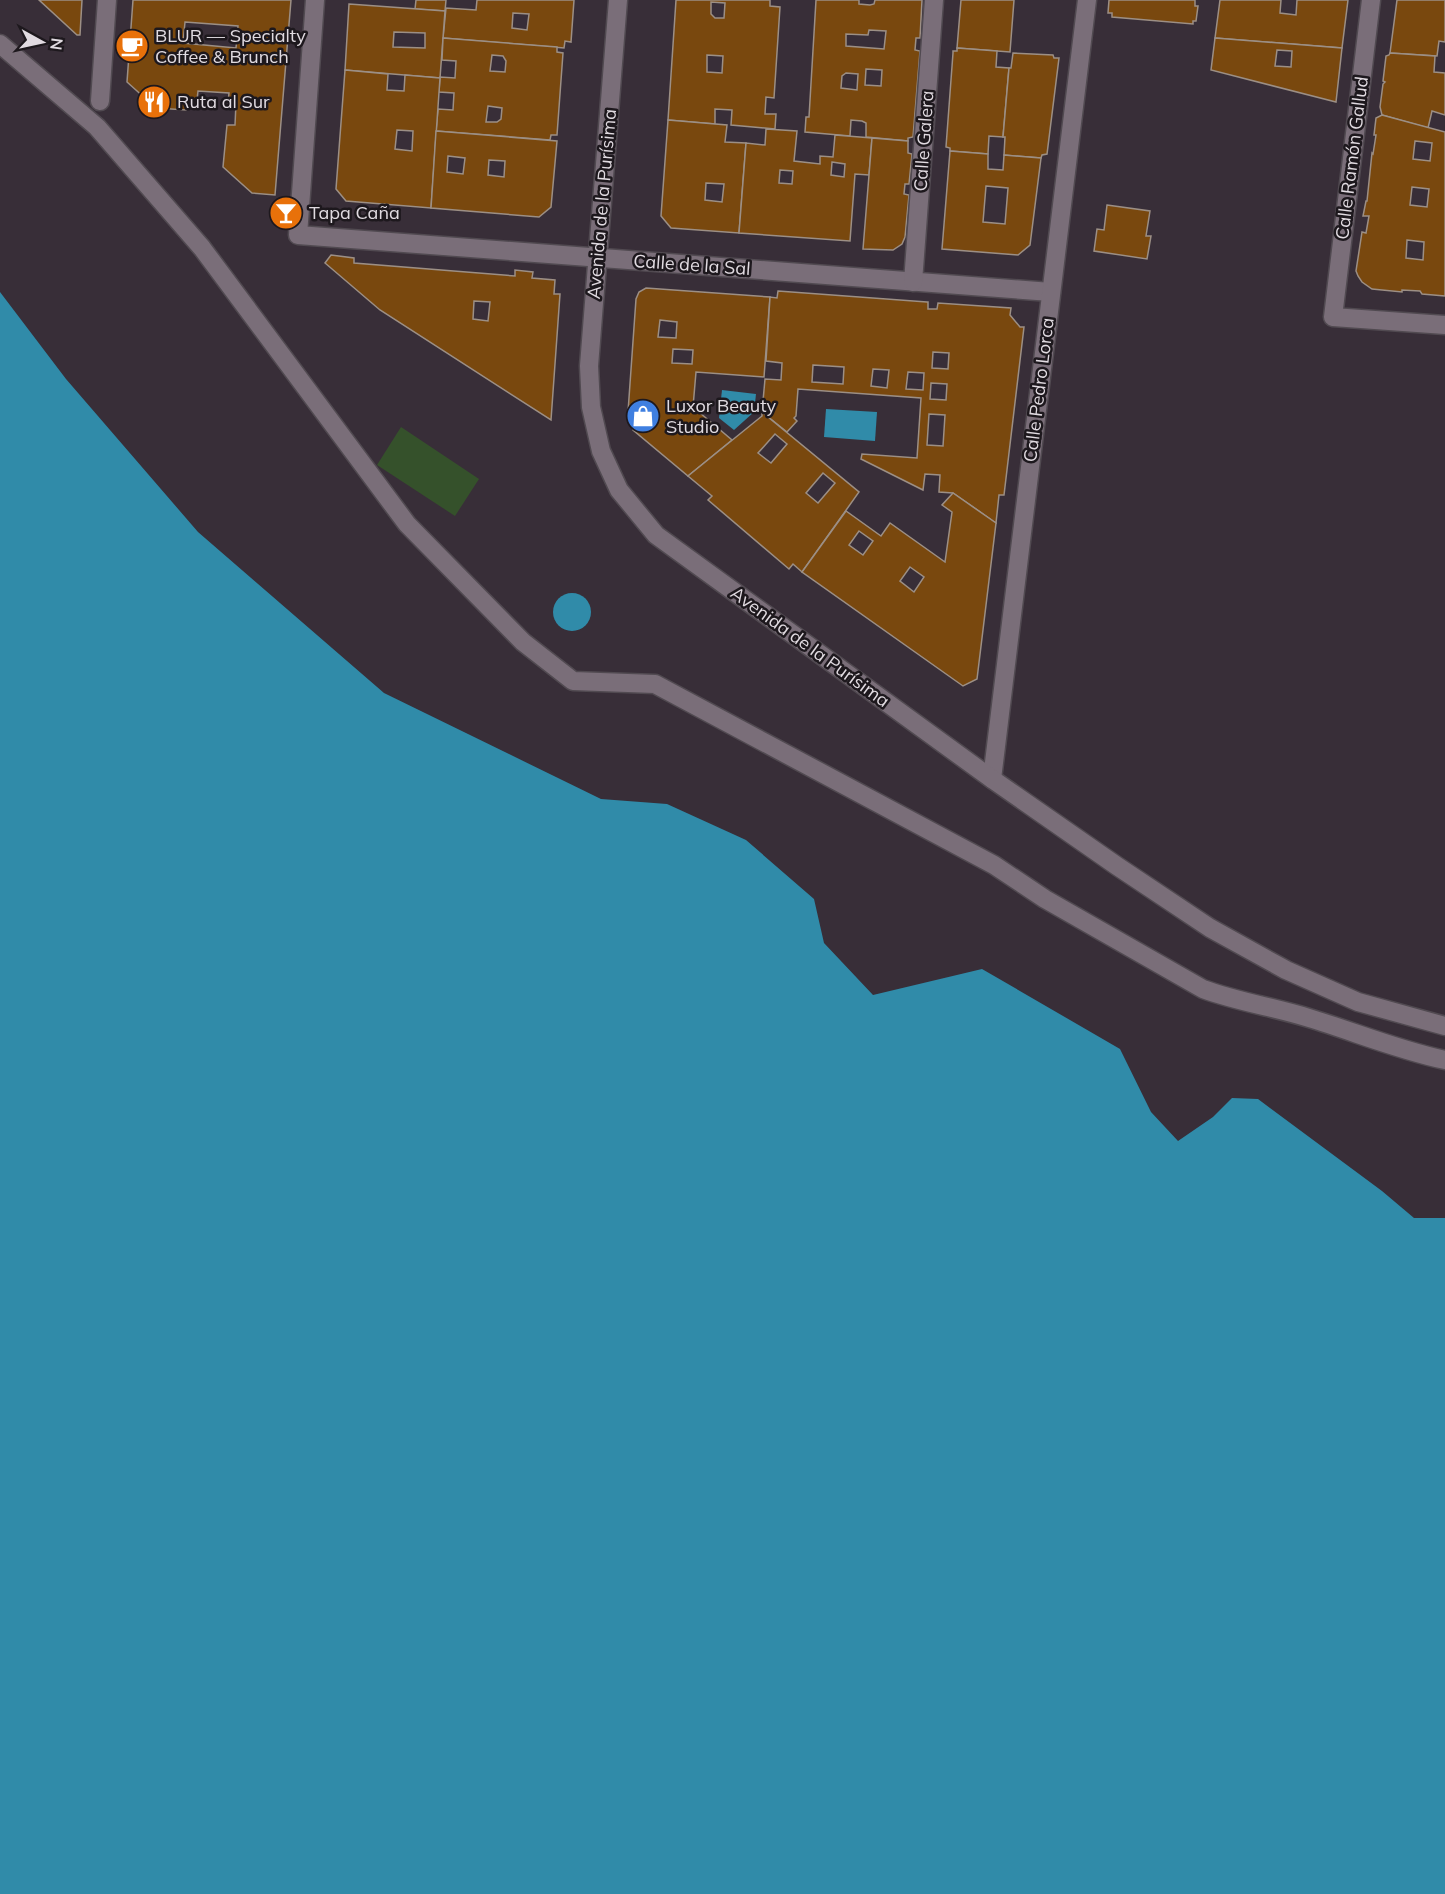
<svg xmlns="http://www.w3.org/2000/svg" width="1445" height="1894" font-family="Mulish,sans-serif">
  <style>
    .green { fill: #35512b }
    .water { fill: #308ba9 }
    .building { fill: #79480e; stroke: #9c8f85; stroke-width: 1.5; fill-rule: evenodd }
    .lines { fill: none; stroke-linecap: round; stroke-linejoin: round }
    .pedestrian-casing { stroke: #514a51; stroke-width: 21 }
    .minor-casing { stroke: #514a51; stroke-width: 21 }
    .tertiary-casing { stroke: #514a51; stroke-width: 21 }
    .pedestrian { stroke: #7a6e79; stroke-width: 18 }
    .minor { stroke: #7a6e79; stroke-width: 18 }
    .tertiary { stroke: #7a6e79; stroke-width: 18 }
    .labels { text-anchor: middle; stroke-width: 5; stroke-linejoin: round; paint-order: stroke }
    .poi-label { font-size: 18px; fill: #e1dbe1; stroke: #1d181d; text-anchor: start }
    .street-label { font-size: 18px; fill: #e1dbe1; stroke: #1d181d }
  </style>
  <rect width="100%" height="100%" fill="#382e38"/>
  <polygon class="green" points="401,427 479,479 455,516 377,465"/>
  <g class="water">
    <polygon points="0,292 66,379 198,532 384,693 601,799 667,804 746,840 814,899 824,943 873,995 982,969 1120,1049 1151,1112 1178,1141 1213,1117 1232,1098 1258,1099 1382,1191 1414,1218 1445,1218 1445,1894 0,1894"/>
    <polygon points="722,390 756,394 754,412 734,430 719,418"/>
    <polygon points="826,409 877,412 875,441 824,437"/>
    <circle cx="572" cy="612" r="19"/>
  </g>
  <g class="building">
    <polygon points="39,0 82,0 80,35 77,35"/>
    <path d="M 133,0 L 291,0 L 275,195 L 252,193 L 223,167 L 227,125 L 235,125 L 236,103 L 228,103 L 229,93 L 198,91 L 197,100 L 186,100 L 186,110 L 156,108 L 127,82 ZM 185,22 L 238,26 L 236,48 L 183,43 Z"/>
    <polygon points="416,0 446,0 445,11 415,9"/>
    <path d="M 477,0 L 574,0 L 571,42 L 565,41 L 564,48 L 443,38 L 446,8 L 476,10 ZM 513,13 L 529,14 L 527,30 L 512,28 Z"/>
    <path d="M 676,0 L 770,0 L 770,6 L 780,7 L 774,98 L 766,97 L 765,114 L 776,114 L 775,129 L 731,125 L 732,110 L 715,109 L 715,124 L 668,120 ZM 711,2 L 725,3 L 724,18 L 715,18 L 711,14 ZM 707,55 L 723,56 L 722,73 L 707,72 Z"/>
    <path d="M 816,0 L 859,0 L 859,4 L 870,5 L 874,4 L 875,0 L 922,0 L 920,38 L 916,38 L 915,50 L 920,51 L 913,137 L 908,138 L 908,141 L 866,137 L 866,123 L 862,121 L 851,120 L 850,136 L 805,132 L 806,117 L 809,117 ZM 869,30 L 886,31 L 884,49 L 846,46 L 846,34 L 868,35 ZM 866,69 L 882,70 L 881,86 L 865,85 ZM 846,73 L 858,74 L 857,90 L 841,88 L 842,76 Z"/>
    <polygon points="961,0 1014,0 1010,52 957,48"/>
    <polygon points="1109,0 1195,0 1195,6 1198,6 1196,21 1193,21 1193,24 1112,17 1112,13 1108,13"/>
    <polygon points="1220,0 1281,0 1280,13 1296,15 1297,0 1348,0 1342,48 1215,38"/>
    <polygon points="1397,0 1445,0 1445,42 1439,41 1437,56 1390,53"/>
    <path d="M 349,4 L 445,11 L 440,78 L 345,70 ZM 394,32 L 425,33 L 425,48 L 393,47 Z"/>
    <path d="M 443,38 L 557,47 L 557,52 L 563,53 L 557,135 L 551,135 L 550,140 L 436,131 L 438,109 L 453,110 L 454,93 L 439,92 L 440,77 L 455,78 L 456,61 L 442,60 ZM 492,55 L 503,56 L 506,61 L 505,72 L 490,71 ZM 488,106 L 502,108 L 501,119 L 497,122 L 486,122 Z"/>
    <path d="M 1215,38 L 1342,48 L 1336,102 L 1211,70 ZM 1277,50 L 1292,51 L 1291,67 L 1275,66 Z"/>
    <polygon points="957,48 997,51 996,67 1009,68 1003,137 989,136 988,154 950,151 950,148 946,147 953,53 953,51 957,51"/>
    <polygon points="1013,53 1053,55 1054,58 1059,58 1047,154 1042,155 1041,158 1004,155 1005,137 1003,137 1009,68 1011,68"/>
    <polygon points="1390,53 1435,56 1434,72 1445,73 1445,115 1432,111 1428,128 1382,115 1380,107 1383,84 1385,82 1383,81 1386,56 1389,55"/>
    <path d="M 345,70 L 388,74 L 387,90 L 404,91 L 405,75 L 440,78 L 431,208 L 346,201 L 336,189 ZM 397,130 L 413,131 L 412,151 L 395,149 Z"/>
    <path d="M 1382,115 L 1445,132 L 1445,296 L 1422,294 L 1420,291 L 1402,290 L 1402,292 L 1372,289 L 1362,282 L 1358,276 L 1356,271 L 1362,232 L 1366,233 L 1369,216 L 1363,216 L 1366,201 L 1367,201 L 1372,153 L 1373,154 L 1376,135 L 1374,135 L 1376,118 ZM 1415,141 L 1432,143 L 1430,161 L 1413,159 ZM 1412,187 L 1429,189 L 1427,207 L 1410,205 ZM 1407,240 L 1424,242 L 1423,260 L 1406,258 Z"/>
    <path d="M 668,120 L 727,125 L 725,142 L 746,143 L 739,233 L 671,228 L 661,216 ZM 706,183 L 724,184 L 722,202 L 705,200 Z"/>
    <path d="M 766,129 L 797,131 L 794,161 L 820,164 L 820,156 L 833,157 L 835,135 L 872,138 L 869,175 L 855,174 L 850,241 L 739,233 L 746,143 L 765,145 ZM 832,162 L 845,164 L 844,177 L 831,175 ZM 780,170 L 793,171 L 792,184 L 779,183 Z"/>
    <path d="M 436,131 L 557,141 L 551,207 L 539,217 L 431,208 ZM 448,156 L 465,158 L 463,174 L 447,172 ZM 489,160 L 505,161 L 504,177 L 488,175 Z"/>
    <polygon points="872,138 908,141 908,153 912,154 909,184 905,184 904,194 909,195 905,237 902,244 893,250 863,249"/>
    <path d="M 950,151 L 988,154 L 988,169 L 1003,170 L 1004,155 L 1041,158 L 1030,245 L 1018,255 L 942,249 ZM 986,186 L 1008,188 L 1005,224 L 983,222 Z"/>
    <polygon points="1107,205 1150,211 1146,236 1151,236 1147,259 1094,251 1097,229 1104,230"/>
    <path d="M 331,255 L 354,258 L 354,263 L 515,276 L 515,270 L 533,272 L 532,278 L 555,280 L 554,294 L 560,294 L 551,420 L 380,310 L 325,263 ZM 474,301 L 490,302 L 488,321 L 473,319 Z"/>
    <path d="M 646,288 L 770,297 L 764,377 L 696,372 L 693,407 L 732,440 L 688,476 L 633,430 L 628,412 L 636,299 L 639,292 ZM 660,320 L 677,322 L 676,338 L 658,337 ZM 673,349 L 693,350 L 692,364 L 672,363 Z"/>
    <path d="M 778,291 L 927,302 L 928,302 L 928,309 L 937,309 L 938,303 L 1011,308 L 1010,315 L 1020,327 L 1024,327 L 1004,495 L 999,495 L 996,523 L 953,493 L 939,492 L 940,475 L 925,474 L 923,490 L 861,459 L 862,454 L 917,458 L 921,398 L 798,389 L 796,416 L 794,418 L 797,421 L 787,432 L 762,412 L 765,379 L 781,380 L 782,363 L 766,361 L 770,297 L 777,298 ZM 933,352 L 949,353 L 948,369 L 932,368 ZM 813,365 L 844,367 L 843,384 L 812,382 ZM 873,369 L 889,370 L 887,388 L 871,386 ZM 908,372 L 924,373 L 923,390 L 906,389 ZM 931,383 L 947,384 L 946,400 L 930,399 ZM 929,414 L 945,415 L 943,446 L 927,445 Z"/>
    <path d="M 762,412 L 859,492 L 802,572 L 793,564 L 789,569 L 708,500 L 712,496 L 688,476 L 762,416 ZM 775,434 L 787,444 L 771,463 L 758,453 ZM 823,473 L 835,483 L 818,503 L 806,493 Z"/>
    <path d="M 953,493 L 996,523 L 977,679 L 963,686 L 802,572 L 846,511 L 881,536 L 890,523 L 945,562 L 952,512 L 942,505 ZM 859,531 L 873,541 L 863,555 L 849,545 ZM 910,567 L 924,577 L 914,592 L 900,581 Z"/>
  </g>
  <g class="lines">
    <defs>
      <path id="pedestrian" d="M 0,44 L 97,127 L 202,248 L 407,524 L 523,642 L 573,681 L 655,684 L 994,865 L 1045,899 L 1203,989 C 1238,1002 1274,1007 1309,1018 C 1355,1032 1398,1050 1445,1060"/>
      <g id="minor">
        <polyline points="315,0 298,235 1051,292"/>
        <polyline points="1371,0 1333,317 1445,325"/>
        <polyline points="100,101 107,0"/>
        <polyline points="913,282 934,0"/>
        <polyline points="992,779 1087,0"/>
      </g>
      <polyline id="tertiary" points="618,0 589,366 591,407 601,451 619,490 656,535 992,779 1117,866 1210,928 1286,970 1358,1002 1445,1026"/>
    </defs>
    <use href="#pedestrian" class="pedestrian-casing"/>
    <use href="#minor" class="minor-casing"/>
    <use href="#tertiary" class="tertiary-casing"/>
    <use href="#pedestrian" class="pedestrian"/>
    <use href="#minor" class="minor"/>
    <use href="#tertiary" class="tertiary"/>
  </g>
  <defs>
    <symbol id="cafe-disc" viewBox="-11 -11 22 22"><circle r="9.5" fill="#e8710a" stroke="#1d181d"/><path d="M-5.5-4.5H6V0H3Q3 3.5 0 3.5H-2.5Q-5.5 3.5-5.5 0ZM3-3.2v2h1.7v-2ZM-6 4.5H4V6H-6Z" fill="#fff"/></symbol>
    <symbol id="restaurant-disc" viewBox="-11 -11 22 22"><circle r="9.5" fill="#e8710a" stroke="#1d181d"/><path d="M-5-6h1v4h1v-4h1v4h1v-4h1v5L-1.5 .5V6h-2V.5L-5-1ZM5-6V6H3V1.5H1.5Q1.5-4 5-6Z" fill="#fff"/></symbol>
    <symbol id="bar-disc" viewBox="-11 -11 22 22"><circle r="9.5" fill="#e8710a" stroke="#1d181d"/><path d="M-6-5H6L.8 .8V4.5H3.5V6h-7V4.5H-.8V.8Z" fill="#fff"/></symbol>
    <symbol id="shop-disc" viewBox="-11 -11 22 22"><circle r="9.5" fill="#3f7fe0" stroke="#1d181d"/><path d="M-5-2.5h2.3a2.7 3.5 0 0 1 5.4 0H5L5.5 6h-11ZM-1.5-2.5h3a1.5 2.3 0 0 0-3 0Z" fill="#fff"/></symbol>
  </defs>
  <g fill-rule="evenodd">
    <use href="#cafe-disc" x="113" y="27" width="38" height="38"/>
    <use href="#restaurant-disc" x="135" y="83" width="38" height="38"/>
    <use href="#bar-disc" x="267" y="194" width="38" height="38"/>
    <use href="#shop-disc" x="624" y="397" width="38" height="38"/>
  </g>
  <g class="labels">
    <g class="poi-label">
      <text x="155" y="42">BLUR — Specialty<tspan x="155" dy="21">Coffee &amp; Brunch</tspan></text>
      <text x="177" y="108">Ruta al Sur</text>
      <text x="309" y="219">Tapa Caña</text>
      <text x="666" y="412">Luxor Beauty<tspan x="666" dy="21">Studio</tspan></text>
    </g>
    <g class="street-label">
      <text transform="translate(924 141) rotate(-86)" y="6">Calle Galera</text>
      <text transform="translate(1352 158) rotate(-83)" y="6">Calle Ramón Gallud</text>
      <text transform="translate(602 204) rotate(-85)" y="6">Avenida de la Purísima</text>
      <text transform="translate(692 265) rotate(4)" y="6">Calle de la Sal</text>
      <text transform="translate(1039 390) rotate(-83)" y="6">Calle Pedro Lorca</text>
      <text transform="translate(810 647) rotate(36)" y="6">Avenida de la Purísima</text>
    </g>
  </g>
  <g transform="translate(42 42) rotate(98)" stroke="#1d181d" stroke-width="4.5" paint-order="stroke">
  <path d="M0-4.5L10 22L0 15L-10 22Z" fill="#e1dbe1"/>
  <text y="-9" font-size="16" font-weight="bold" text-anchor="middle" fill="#e1dbe1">N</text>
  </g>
</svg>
